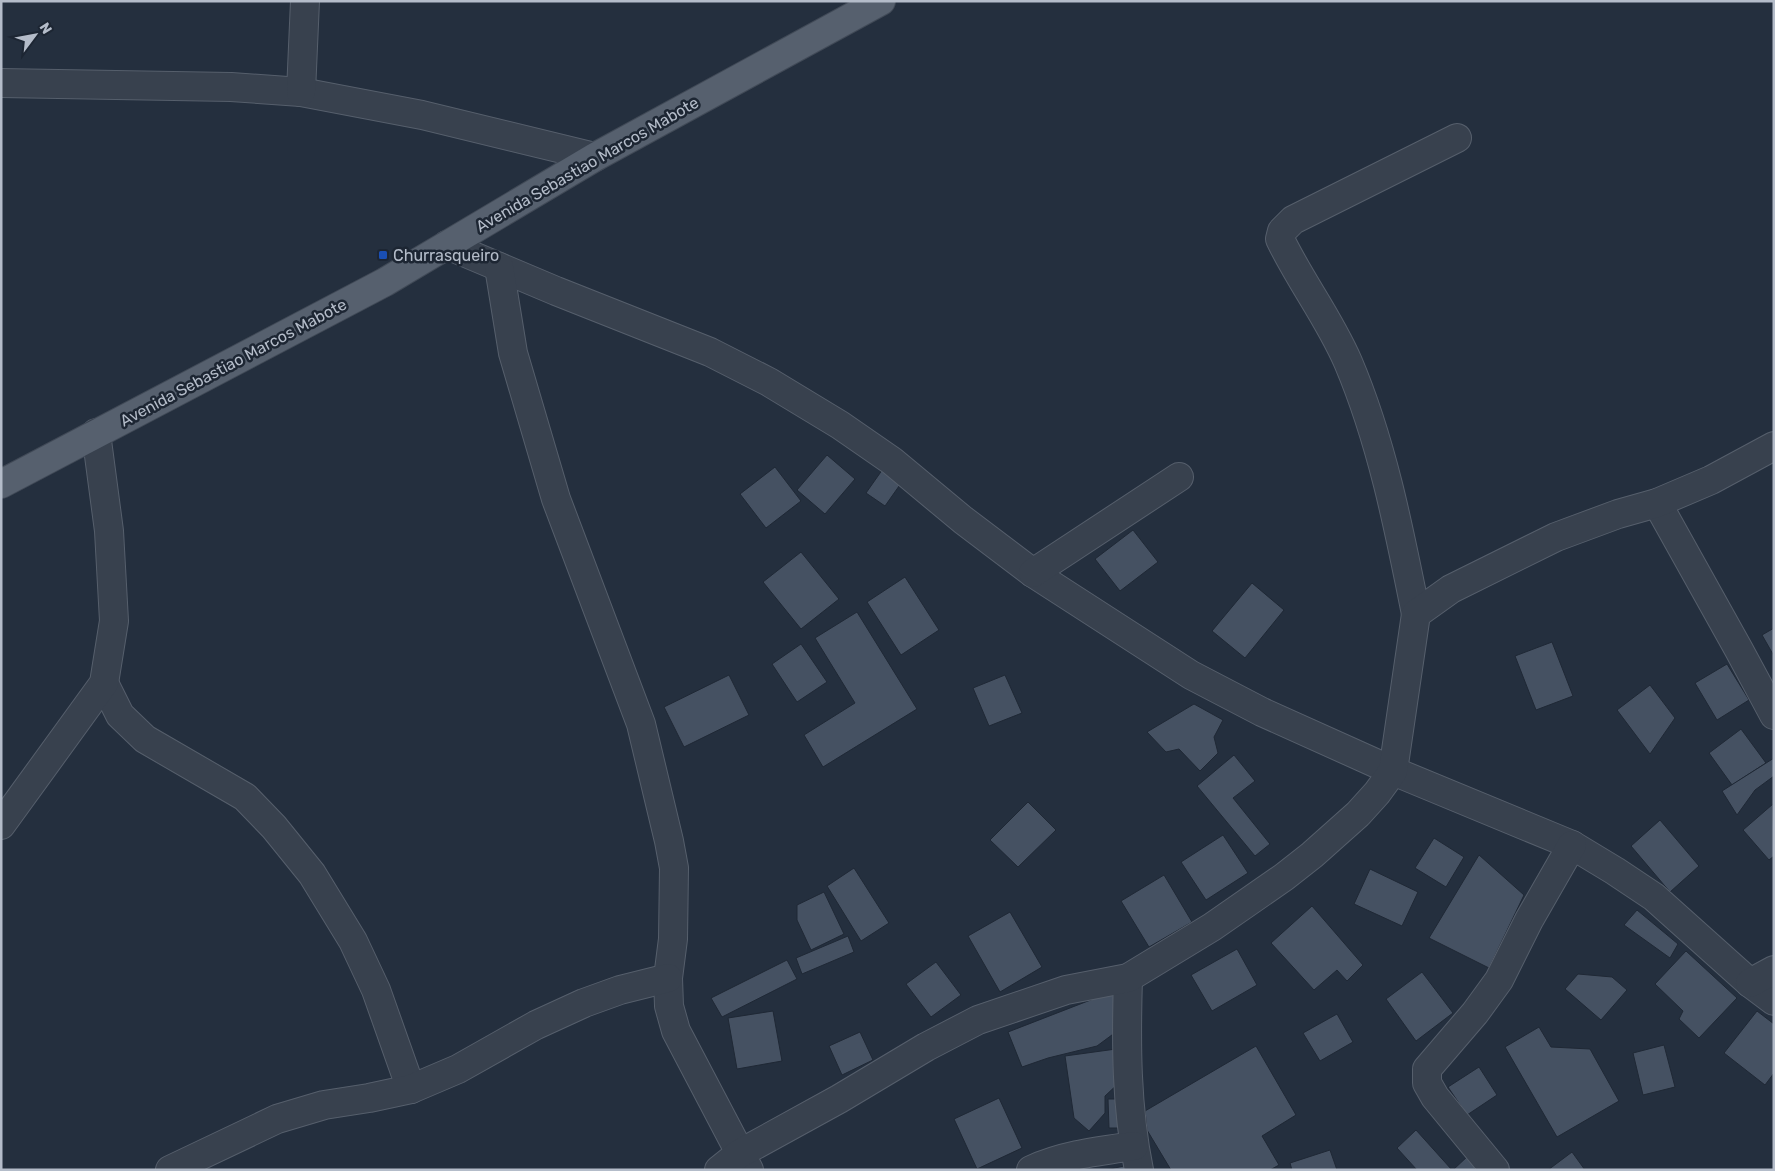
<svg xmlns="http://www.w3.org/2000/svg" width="1775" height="1171" font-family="Rubik,sans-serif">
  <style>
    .building { fill: #455162; stroke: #1f2835 }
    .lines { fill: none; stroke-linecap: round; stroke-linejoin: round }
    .minor-casing { stroke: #565f6c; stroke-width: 30 }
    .major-casing { stroke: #414a57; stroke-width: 30 }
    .minor { stroke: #38414e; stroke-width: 28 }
    .major { stroke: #56606e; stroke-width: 28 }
    .transit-dot { fill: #1a4fb4; stroke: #1d2633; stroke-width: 2 }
    .labels { text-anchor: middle; stroke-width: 5; stroke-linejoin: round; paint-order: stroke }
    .street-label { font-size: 16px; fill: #b4bcc9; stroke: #1d2633 }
    .poi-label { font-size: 16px; fill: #b4bcc9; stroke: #1d2633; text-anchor: start }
  </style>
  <rect width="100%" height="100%" fill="#242f3e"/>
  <g class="building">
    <polygon points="827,455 855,479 825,514 797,490"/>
    <polygon points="885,466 904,479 885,506 866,493"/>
    <polygon points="775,467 801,501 766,528 740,494"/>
    <polygon points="1133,530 1158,562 1120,591 1095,559"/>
    <polygon points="801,552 839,599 801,629 763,582"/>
    <polygon points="905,577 939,630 901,655 867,602"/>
    <polygon points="1252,583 1284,610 1245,658 1212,631"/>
    <polygon points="857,612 917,709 823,767 804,735 855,703 815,638"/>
    <polygon points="1774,628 1774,656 1762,635"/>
    <polygon points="1552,642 1573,696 1536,710 1515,656"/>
    <polygon points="801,644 827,682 797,702 772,664"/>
    <polygon points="1727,664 1749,700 1717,720 1695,683"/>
    <polygon points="729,675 749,715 684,747 664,707"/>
    <polygon points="1005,675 1022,713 989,726 973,688"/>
    <polygon points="1650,685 1675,718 1650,754 1617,710"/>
    <polygon points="1194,704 1223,720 1214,737 1218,753 1200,771 1179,749 1166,752 1147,732"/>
    <polygon points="1741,729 1766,763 1732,785 1709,753"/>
    <polygon points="1234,755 1255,781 1233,798 1270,844 1255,856 1197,786"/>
    <polygon points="1774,758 1774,776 1755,790 1737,815 1722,791"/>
    <polygon points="1028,802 1056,830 1018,867 990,840"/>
    <polygon points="1773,804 1774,856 1769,860 1743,830"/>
    <polygon points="1660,820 1699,866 1670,892 1631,846"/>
    <polygon points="1223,835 1248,873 1206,900 1181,862"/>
    <polygon points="1434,838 1464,857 1446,887 1415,868"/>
    <polygon points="1479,855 1524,895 1489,968 1429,938"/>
    <polygon points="854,868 889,923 861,941 827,886"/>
    <polygon points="1370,869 1418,892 1402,926 1354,904"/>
    <polygon points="1164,875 1192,922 1149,947 1121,901"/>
    <polygon points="824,892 844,934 811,950 797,920 797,905"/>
    <polygon points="1312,906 1363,965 1347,981 1337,970 1314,990 1271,943"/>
    <polygon points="1637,910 1678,944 1670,958 1624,925"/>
    <polygon points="1010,912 1042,967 1000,992 968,936"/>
    <polygon points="848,936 854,952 802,974 796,958"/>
    <polygon points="1237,949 1257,985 1212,1011 1191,975"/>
    <polygon points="1686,951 1737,998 1699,1038 1679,1019 1683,1011 1655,984"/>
    <polygon points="787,960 797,979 722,1017 711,998"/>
    <polygon points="936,962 961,995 931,1017 906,984"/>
    <polygon points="1422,972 1453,1013 1416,1041 1386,999"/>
    <polygon points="1578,974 1612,977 1627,990 1601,1020 1565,989"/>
    <polygon points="1118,993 1120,1029 1097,1046 1048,1058 1022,1067 1008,1032 1106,994"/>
    <polygon points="773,1011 782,1061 737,1069 728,1018"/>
    <polygon points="1757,1011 1774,1024 1774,1073 1765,1085 1724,1053"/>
    <polygon points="1337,1014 1353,1042 1320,1061 1303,1033"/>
    <polygon points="1539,1027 1551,1047 1590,1049 1619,1101 1557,1137 1505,1047"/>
    <polygon points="860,1032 873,1060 842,1075 829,1046"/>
    <polygon points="1664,1045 1675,1087 1643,1095 1633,1053"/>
    <polygon points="1256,1046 1296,1115 1262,1136 1279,1165 1270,1170 1171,1170 1147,1130 1145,1111"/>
    <polygon points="1116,1049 1121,1081 1105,1096 1105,1113 1089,1131 1074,1118 1065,1056"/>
    <polygon points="1479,1067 1497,1095 1467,1115 1448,1087"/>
    <polygon points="999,1098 1022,1148 977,1169 954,1119"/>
    <polygon points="1108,1099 1124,1099 1125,1128 1109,1128"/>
    <polygon points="1416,1130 1452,1170 1417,1170 1397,1148"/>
    <polygon points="1330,1150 1337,1170 1292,1170 1290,1163"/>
    <polygon points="1572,1152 1585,1170 1548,1170"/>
    <polygon points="1469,1155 1478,1165 1473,1170 1453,1170"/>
    <polygon points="1124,1166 1125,1170 1105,1170"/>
  </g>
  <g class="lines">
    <defs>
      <g id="minor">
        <polyline points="1,83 231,87 301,92 422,115 595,157"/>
        <polyline points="301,92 305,1"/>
        <polyline points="447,245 556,291 710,352 769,382 840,425 892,461 963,520 1033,573 1191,675 1262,712 1393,771 1572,845 1615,871 1654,897 1750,983 1774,1001"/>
        <polyline points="499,267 513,353 556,499 641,724 669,841 674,868 673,939 668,978 669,1006 676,1031 749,1170"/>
        <polyline points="1657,503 1739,650 1774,715"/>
        <polyline points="1033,573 1179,477"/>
        <path d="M 1416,614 C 1399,529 1382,442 1348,362 C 1329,318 1300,281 1280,239 L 1282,231 L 1293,220 L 1457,138"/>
        <polyline points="104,683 120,715 145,739 245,797 274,827 312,874 353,941 376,990 411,1089"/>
        <polyline points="1,825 104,683 114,621 109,531 96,433"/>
        <path d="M 1128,978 C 1126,1042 1126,1107 1139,1170"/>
        <polyline points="1750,983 1774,970"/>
        <polyline points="170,1170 277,1119 324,1105 369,1098 411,1089 458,1069 536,1025 584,1003 620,990 668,978"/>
        <polyline points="719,1170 739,1154 839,1099 926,1047 978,1020 1066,990 1128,978 1212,927 1284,877 1312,855 1358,814 1377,793 1393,771 1416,614 1451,589 1556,537 1618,514 1657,503 1711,480 1774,446"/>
        <path d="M 1031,1170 C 1063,1155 1099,1151 1134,1146"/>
        <polyline points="1495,1170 1435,1097 1427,1083 1427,1069 1475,1013 1499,980 1529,920 1572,845"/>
      </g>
      <polyline id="major" points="1,484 385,282 595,157 881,1"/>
    </defs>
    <use href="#minor" class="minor-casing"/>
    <use href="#major" class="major-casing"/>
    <use href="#minor" class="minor"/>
    <use href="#major" class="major"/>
  </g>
  <rect class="transit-dot" x="378" y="250" width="10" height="10" rx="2.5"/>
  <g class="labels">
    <g class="street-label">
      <text transform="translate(587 164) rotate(-30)" y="6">Avenida Sebastiao Marcos Mabote</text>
      <text transform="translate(233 362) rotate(-28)" y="6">Avenida Sebastiao Marcos Mabote</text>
    </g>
    <g class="poi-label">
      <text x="393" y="261">Churrasqueiro</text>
    </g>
  </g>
  <rect width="1775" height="1171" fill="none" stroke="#b4bcc9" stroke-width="5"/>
  <g transform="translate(35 35) rotate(58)" stroke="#1d2633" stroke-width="4" paint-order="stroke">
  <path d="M0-4L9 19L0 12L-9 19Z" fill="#b4bcc9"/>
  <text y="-8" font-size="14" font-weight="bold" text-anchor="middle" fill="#b4bcc9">N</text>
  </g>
</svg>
